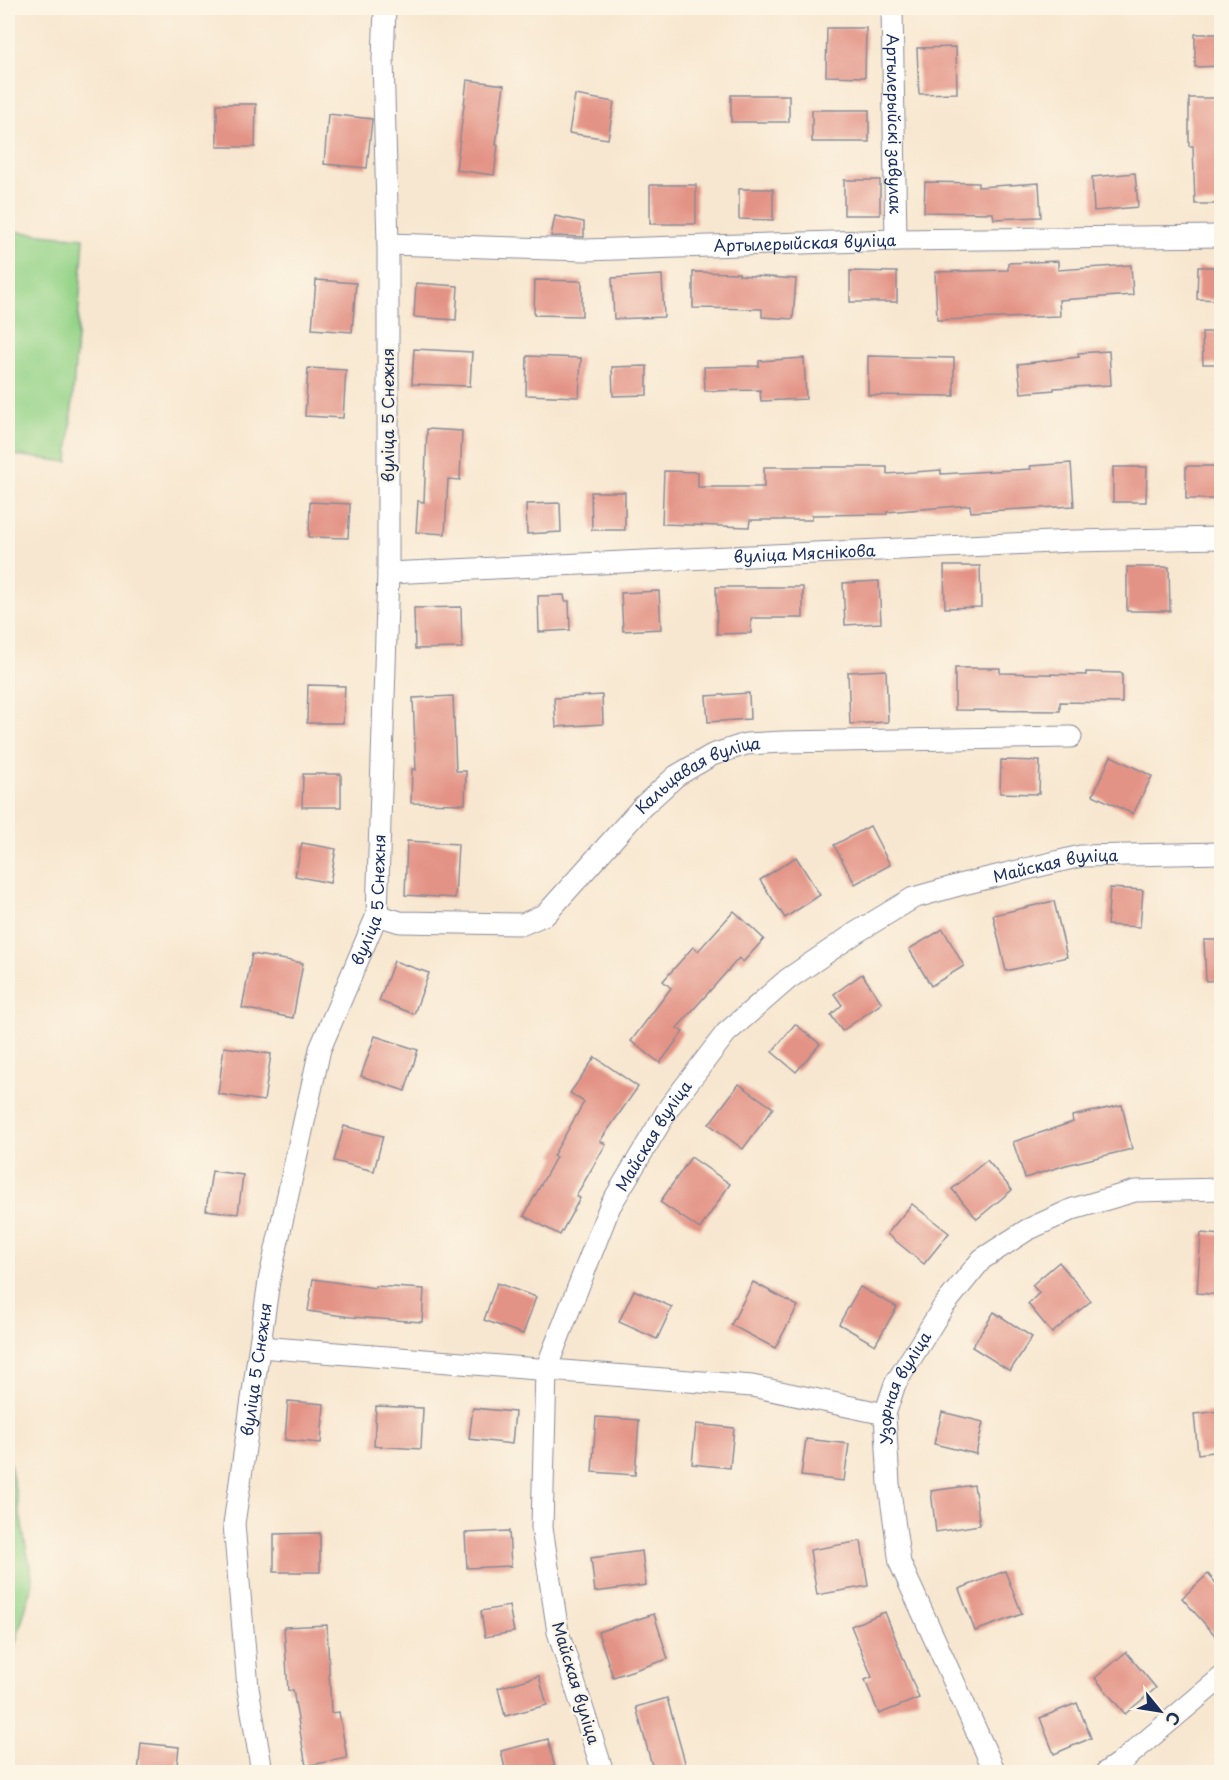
<svg xmlns="http://www.w3.org/2000/svg" width="1229" height="1780" font-family="'Playpen Sans',sans-serif">
  <style>
    .green { fill: #96d489; stroke: #588274; stroke-width: 1.5 }
    .building { fill: #e39385 }
    .lines { fill: none; stroke-linecap: round; stroke-linejoin: round }
    .minor-casing { stroke: #8a8b97; stroke-width: 23 }
    .minor { stroke: #fff; stroke-width: 21 }
    .labels { text-anchor: middle; stroke-width: 5; stroke-linejoin: round; paint-order: stroke }
    .street-label { font-size: 16px; fill: #1b2f5e; stroke: #fcf5e5 }
  </style>
  <rect width="100%" height="100%" fill="#fcf5e5"/>
  <filter id="ink" filterUnits="userSpaceOnUse"><feTurbulence type="fractalNoise" baseFrequency=".0167" numOctaves="2"/><feDisplacementMap in="SourceGraphic" scale="12" xChannelSelector="R" yChannelSelector="G"/><feConvolveMatrix kernelMatrix="1 2 1 2 8 2 1 2 1" color-interpolation-filters="sRGB"/></filter>
  <filter id="wash" filterUnits="userSpaceOnUse"><feTurbulence type="fractalNoise" baseFrequency=".008" numOctaves="4" result="noise"/><feDisplacementMap in="SourceGraphic" scale="24" xChannelSelector="R" yChannelSelector="G"/><feGaussianBlur stdDeviation="1.35" result="paint"/><feColorMatrix in="noise" values="0 0 0 0 0 0 0 0 0 0 0 0 0 0 0 0 0 1.4 0 .05"/><feComposite in="paint" operator="in"/></filter>
  <g filter="url(#wash)">
    <rect width="100%" height="100%" fill="#f8e7d0"/>
    <g class="green">
      <polygon points="8,231 84,238 68,462 8,454"/>
      <polygon points="8,1454 33,1582 8,1669"/>
    </g>
    <g id="blocks">
      <g class="building">
        <polygon points="827,28 866,28 865,77 826,76"/>
        <polygon points="1195,34 1221,34 1221,66 1195,67"/>
        <polygon points="956,47 957,93 919,94 917,48"/>
        <polygon points="467,80 504,85 496,145 498,145 494,175 456,170"/>
        <polygon points="575,95 614,102 608,139 569,133"/>
        <rect x="731" y="95" width="58" height="27"/>
        <polygon points="1189,98 1221,98 1221,204 1195,204 1193,146 1189,146"/>
        <polygon points="217,104 256,104 255,147 217,147"/>
        <rect x="812" y="110" width="57" height="32"/>
        <polygon points="328,114 372,119 367,168 324,164"/>
        <polygon points="1135,173 1138,207 1094,211 1092,177"/>
        <rect x="844" y="180" width="36" height="35"/>
        <polygon points="925,182 978,183 978,187 1039,183 1041,217 994,219 993,213 924,212"/>
        <rect x="650" y="185" width="46" height="39"/>
        <polygon points="739,189 773,189 773,220 739,219"/>
        <polygon points="555,216 584,222 584,237 551,236"/>
        <polygon points="1058,261 1058,270 1131,265 1133,295 1059,300 1060,316 937,320 935,272 1008,270 1008,263"/>
        <polygon points="1198,267 1221,267 1221,300 1197,299"/>
        <polygon points="850,271 897,272 897,302 850,302"/>
        <polygon points="693,272 739,273 739,275 796,279 793,319 762,317 762,309 693,308"/>
        <polygon points="662,275 664,317 614,319 612,278"/>
        <polygon points="316,280 356,283 352,332 312,329"/>
        <polygon points="535,280 582,281 582,316 534,315"/>
        <polygon points="416,283 458,286 456,320 414,317"/>
        <polygon points="1202,332 1221,332 1221,364 1203,364"/>
        <polygon points="414,349 472,352 470,386 412,384"/>
        <polygon points="1109,351 1111,385 1054,388 1054,390 1021,393 1018,364 1079,357 1078,353"/>
        <polygon points="527,356 581,358 579,397 526,395"/>
        <polygon points="868,356 954,358 954,396 868,395"/>
        <polygon points="804,358 806,399 761,401 760,390 705,391 704,367 759,366 759,361"/>
        <polygon points="647,366 647,395 613,396 612,367"/>
        <polygon points="308,368 346,370 343,418 305,416"/>
        <polygon points="427,429 462,431 460,480 448,479 445,534 416,532 418,501 424,502"/>
        <polygon points="1071,463 1074,506 971,512 970,505 887,512 887,514 812,515 812,520 750,520 749,527 662,524 664,471 698,472 698,487 764,487 764,467 887,467 887,474 941,470 941,474 1031,469 1030,466"/>
        <rect x="1186" y="466" width="35" height="33"/>
        <polygon points="1113,467 1147,467 1146,502 1113,502"/>
        <polygon points="591,492 625,492 625,530 592,530"/>
        <polygon points="310,502 350,504 348,538 309,537"/>
        <polygon points="560,503 561,532 527,534 526,504"/>
        <polygon points="944,566 980,566 981,607 945,608"/>
        <polygon points="1127,567 1169,567 1170,611 1127,611"/>
        <polygon points="879,581 881,623 845,625 843,583"/>
        <polygon points="716,587 803,587 803,618 751,618 751,633 717,634"/>
        <polygon points="659,591 661,629 623,631 621,593"/>
        <polygon points="564,595 565,601 569,601 570,630 539,632 538,596"/>
        <polygon points="461,607 462,648 415,649 414,608"/>
        <polygon points="955,668 1000,668 1000,673 1086,675 1086,672 1122,673 1122,703 1060,702 1060,711 955,710"/>
        <polygon points="886,670 888,722 850,724 848,672"/>
        <polygon points="308,685 345,686 343,723 307,723"/>
        <polygon points="749,693 750,719 708,722 706,696"/>
        <polygon points="602,695 603,724 556,727 554,698"/>
        <polygon points="453,696 456,771 466,771 465,804 411,803 412,769 416,770 413,698"/>
        <polygon points="1111,756 1152,776 1133,814 1093,795"/>
        <polygon points="1001,760 1040,761 1039,794 1000,793"/>
        <polygon points="303,774 341,774 341,807 302,807"/>
        <polygon points="870,826 890,865 855,884 834,845"/>
        <polygon points="407,841 458,844 455,898 405,895"/>
        <polygon points="302,843 336,849 330,883 295,876"/>
        <polygon points="796,857 820,895 785,918 760,880"/>
        <polygon points="1110,888 1143,890 1140,927 1107,925"/>
        <polygon points="1054,901 1067,957 1006,971 993,915"/>
        <polygon points="734,911 764,939 743,962 739,958 677,1028 683,1032 660,1063 631,1041 671,988 663,981 693,947 698,951"/>
        <polygon points="943,929 964,966 931,986 909,949"/>
        <polygon points="1204,940 1221,940 1221,980 1206,981"/>
        <polygon points="252,954 303,963 293,1018 242,1008"/>
        <polygon points="394,961 429,973 414,1014 379,1001"/>
        <polygon points="862,974 882,1003 842,1031 831,1015 842,1005 834,994"/>
        <polygon points="795,1024 820,1044 796,1072 772,1052"/>
        <polygon points="375,1036 418,1050 405,1091 361,1076"/>
        <polygon points="224,1047 271,1054 264,1101 218,1094"/>
        <polygon points="595,1057 638,1087 600,1141 606,1144 576,1196 580,1198 560,1235 524,1216 556,1157 553,1156 584,1102 570,1093"/>
        <polygon points="739,1084 773,1108 743,1149 709,1124"/>
        <polygon points="1122,1105 1132,1149 1066,1165 1025,1178 1013,1142 1073,1122 1072,1116"/>
        <polygon points="344,1126 383,1136 374,1171 334,1161"/>
        <polygon points="691,1157 730,1184 700,1229 660,1202"/>
        <polygon points="987,1160 1012,1190 977,1219 952,1189"/>
        <polygon points="212,1171 243,1175 238,1214 206,1210"/>
        <polygon points="912,1204 949,1233 924,1264 887,1234"/>
        <polygon points="1201,1233 1221,1235 1221,1295 1197,1293"/>
        <polygon points="1059,1262 1091,1301 1052,1333 1028,1304 1039,1293 1032,1285"/>
        <polygon points="313,1279 375,1288 375,1286 424,1289 422,1322 351,1317 308,1311"/>
        <polygon points="753,1282 798,1306 775,1348 731,1325"/>
        <polygon points="497,1283 536,1297 523,1334 484,1320"/>
        <polygon points="860,1287 897,1307 875,1345 839,1324"/>
        <polygon points="634,1290 672,1307 657,1339 619,1322"/>
        <polygon points="994,1312 1032,1337 1010,1371 972,1347"/>
        <polygon points="288,1401 324,1404 321,1443 285,1440"/>
        <polygon points="376,1406 423,1408 421,1449 374,1446"/>
        <polygon points="473,1408 515,1412 512,1444 469,1439"/>
        <polygon points="1221,1411 1221,1451 1198,1454 1194,1414"/>
        <polygon points="942,1412 983,1422 976,1454 934,1444"/>
        <polygon points="596,1417 639,1420 635,1475 592,1472"/>
        <polygon points="696,1424 734,1428 730,1468 692,1464"/>
        <polygon points="806,1439 849,1444 844,1481 801,1476"/>
        <polygon points="974,1485 980,1525 936,1532 931,1491"/>
        <polygon points="509,1531 511,1566 467,1568 465,1533"/>
        <polygon points="320,1533 320,1572 274,1572 274,1534"/>
        <polygon points="861,1541 868,1586 817,1595 810,1550"/>
        <polygon points="642,1551 646,1585 595,1592 591,1558"/>
        <polygon points="1005,1571 1022,1614 975,1631 959,1589"/>
        <polygon points="1208,1574 1221,1589 1221,1642 1182,1598"/>
        <polygon points="509,1606 514,1632 485,1637 481,1611"/>
        <polygon points="885,1612 919,1698 879,1714 865,1680 872,1677 851,1626"/>
        <polygon points="654,1614 668,1659 613,1677 598,1632"/>
        <polygon points="327,1625 331,1713 339,1712 347,1758 306,1766 293,1690 288,1691 284,1627"/>
        <polygon points="1126,1652 1156,1688 1125,1714 1095,1678"/>
        <polygon points="539,1676 547,1705 505,1716 498,1688"/>
        <polygon points="667,1698 688,1773 654,1773 636,1707"/>
        <polygon points="1077,1703 1091,1738 1054,1754 1040,1718"/>
        <polygon points="548,1739 556,1773 506,1773 501,1751"/>
        <polygon points="141,1743 179,1747 176,1773 138,1773"/>
      </g>
    </g>
  </g>
  <g filter="url(#ink)">
    <use href="#blocks" fill-opacity="0" stroke="#8a8b97" stroke-width="1.5"/>
    <g class="lines">
      <defs>
        <g id="minor">
          <path id="s1" d="M 892,8 L 896,240"/>
          <path id="s2" d="M 388,244 L 585,250 L 896,240 L 1222,236"/>
          <path id="s3" d="M 388,573 L 1073,541 L 1222,538"/>
          <path id="s4" d="M 377,915 L 400,922 L 523,924 L 546,914 L 642,807 L 676,776 L 712,755 L 746,744 L 783,742 L 1071,737"/>
          <polyline points="260,1347 752,1386 885,1414"/>
          <path id="s5" d="M 262,1772 L 248,1688 L 234,1524 L 269,1281 L 320,1049 L 377,915 L 388,573 L 388,244 L 383,59 L 385,8"/>
          <path id="s6" d="M 603,1772 L 558,1632 L 542,1528 L 546,1369 L 610,1206 L 670,1106 L 726,1033 L 788,979 L 857,932 L 913,898 L 963,884 L 1081,856 L 1222,853"/>
          <path id="s7" d="M 995,1772 L 900,1563 L 889,1484 L 885,1414 L 895,1384 L 943,1307 L 982,1259 L 1027,1230 L 1073,1209 L 1135,1191 L 1222,1189"/>
          <polyline points="1106,1772 1126,1758 1222,1677"/>
        </g>
      </defs>
      <use href="#minor" class="minor-casing"/>
      <use href="#minor" class="minor"/>
    </g>
  </g>
  <g class="labels">
    <g class="street-label">
      <text dy="6" stroke="none"><textPath href="#s1" startOffset="116">Артылерыйскі завулак</textPath></text>
      <text dy="6" stroke="none"><textPath href="#s2" startOffset="417">Артылерыйская вуліца</textPath></text>
      <text transform="translate(388 415) rotate(-90)" y="6">вуліца 5 Снежня</text>
      <text dy="6" stroke="none"><textPath href="#s3" startOffset="417">вуліца Мяснікова</textPath></text>
      <text dy="6" stroke="none"><textPath href="#s4" startOffset="382">Кальцавая вуліца</textPath></text>
      <text dy="6" stroke="none"><textPath href="#s6" startOffset="1173">Майская вуліца</textPath></text>
      <text dy="6" stroke="none"><textPath href="#s5" startOffset="892">вуліца 5 Снежня</textPath></text>
      <text dy="6" stroke="none"><textPath href="#s6" startOffset="669">Майская вуліца</textPath></text>
      <text dy="6" stroke="none"><textPath href="#s5" startOffset="406">вуліца 5 Снежня</textPath></text>
      <text dy="6" stroke="none"><textPath href="#s7" startOffset="410">Узорная вуліца</textPath></text>
      <text transform="translate(576 1683) rotate(73)" y="6">Майская вуліца</text>
    </g>
  </g>
  <rect width="1229" height="1780" fill="none" stroke="#fcf5e5" stroke-width="30"/>
  <g transform="translate(1160 1711) rotate(120)" stroke="#fcf5e5" stroke-width="4.5" paint-order="stroke">
  <path d="M0-4.5L10 22L0 15L-10 22Z" fill="#1b2f5e"/>
  <text y="-9" font-size="16" font-weight="bold" text-anchor="middle" fill="#1b2f5e">С</text>
  </g>
</svg>
